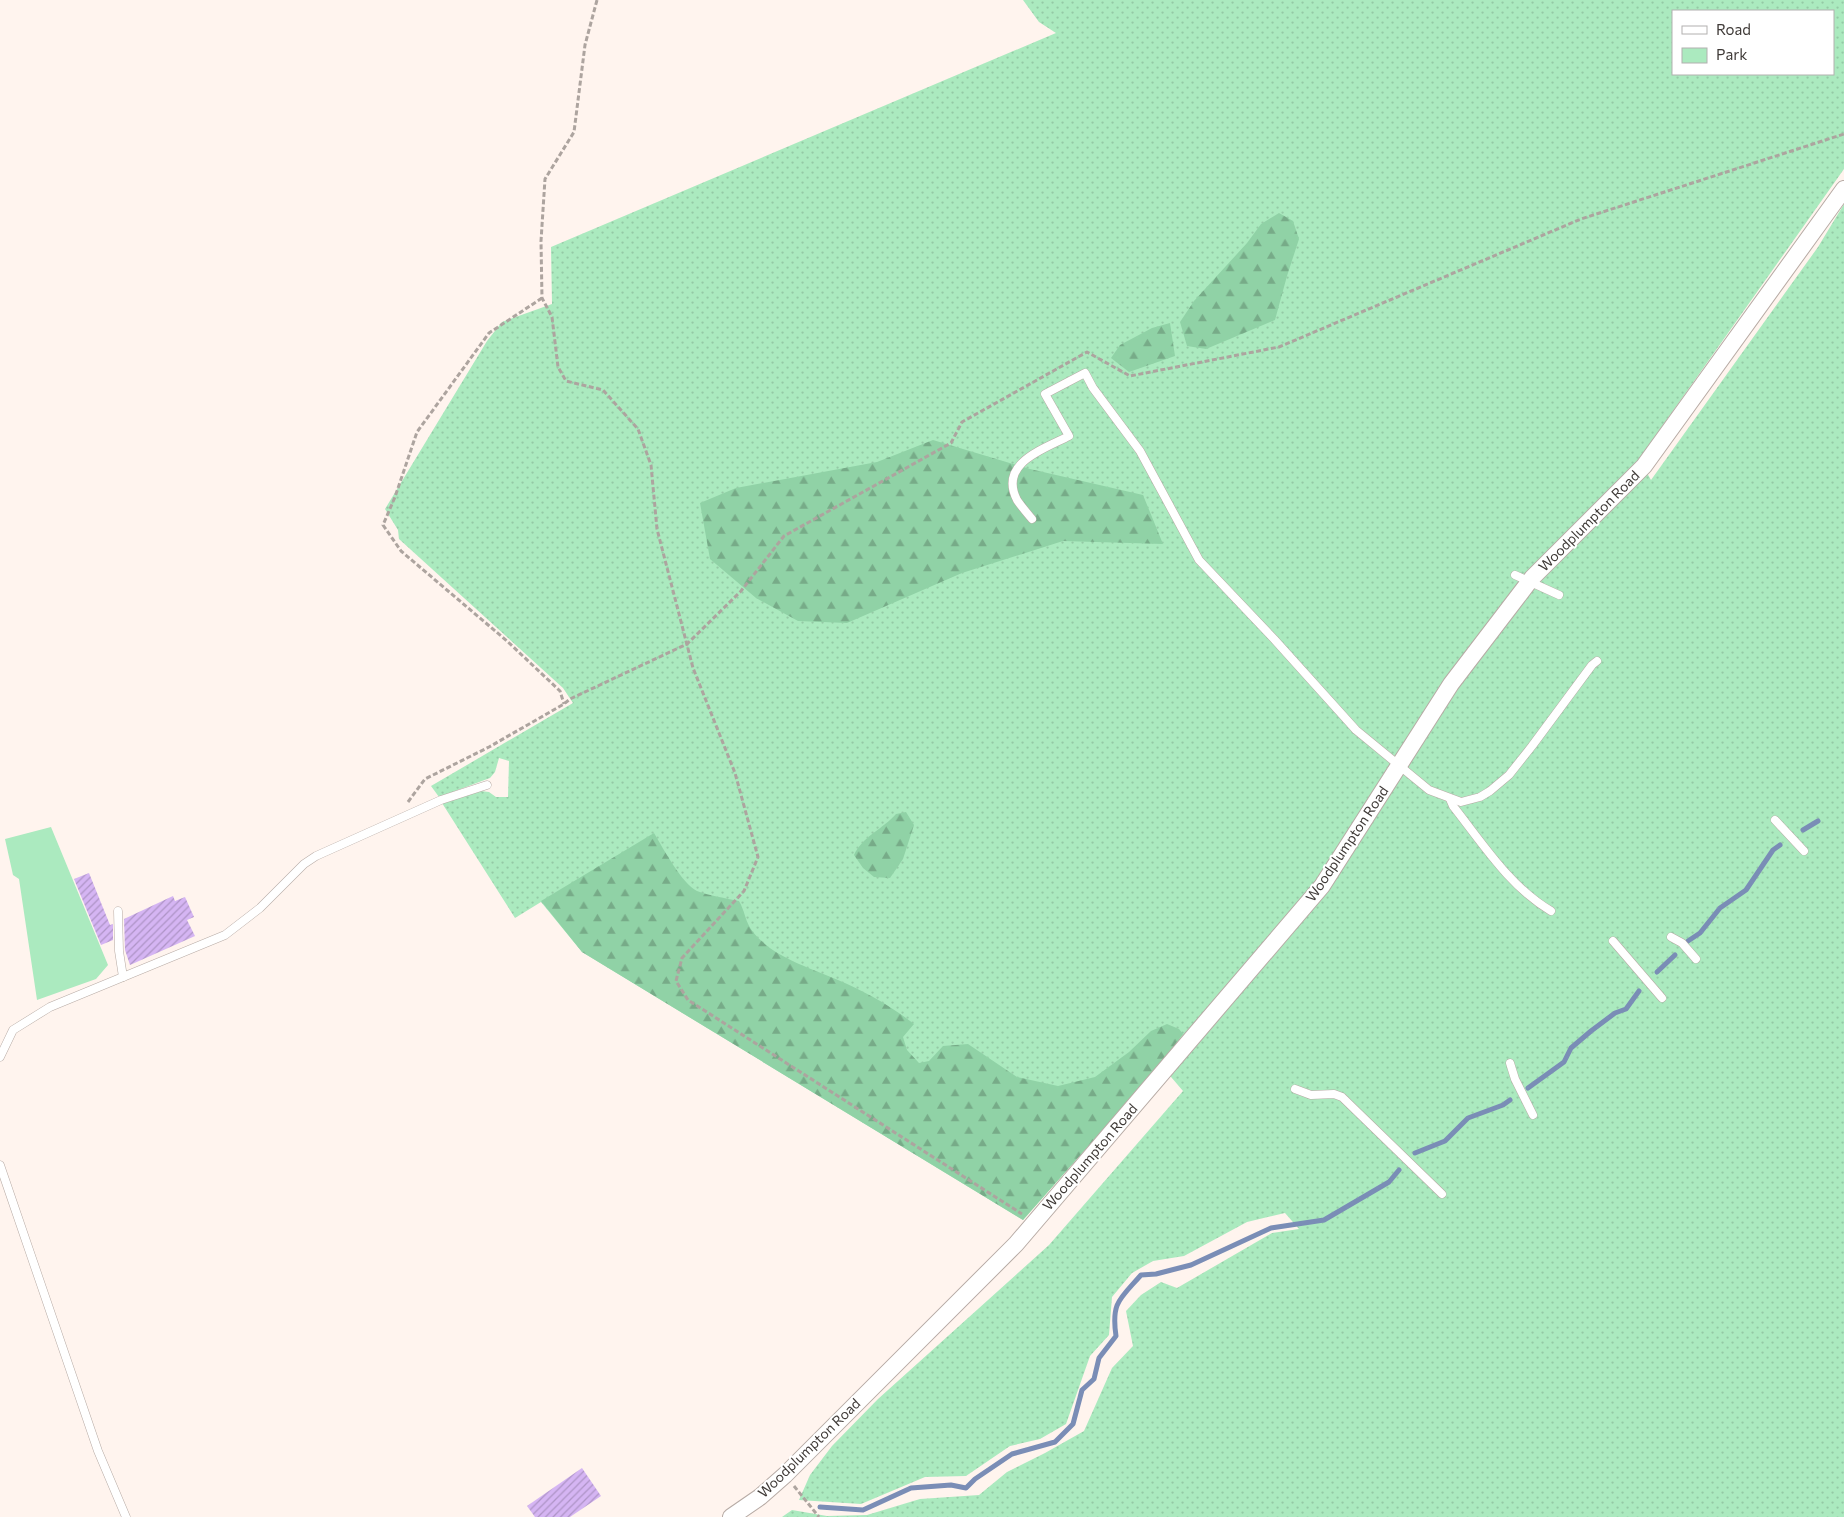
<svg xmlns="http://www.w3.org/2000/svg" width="1844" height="1517" font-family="Commissioner,sans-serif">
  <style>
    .grass { fill: url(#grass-dots); fill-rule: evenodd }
    .forest { fill: url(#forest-firs) }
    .park { fill: #abeabf }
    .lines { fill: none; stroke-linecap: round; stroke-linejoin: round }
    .stream { stroke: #7a8db6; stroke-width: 5 }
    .building { fill: url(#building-hatch) }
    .service-casing { stroke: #b7aba5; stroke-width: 9 }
    .minor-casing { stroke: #b7aba5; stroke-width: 18 }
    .path { stroke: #ada49f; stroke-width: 3; stroke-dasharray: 5 2.5; stroke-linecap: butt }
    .service { stroke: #fff; stroke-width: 8 }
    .minor { stroke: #fff; stroke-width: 16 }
    .labels { text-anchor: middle; stroke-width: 4; stroke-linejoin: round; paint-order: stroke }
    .street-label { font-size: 14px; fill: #3f3a37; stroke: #fff }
  </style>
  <defs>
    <pattern id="grass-dots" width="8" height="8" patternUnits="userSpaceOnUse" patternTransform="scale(1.25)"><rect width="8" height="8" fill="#abeabf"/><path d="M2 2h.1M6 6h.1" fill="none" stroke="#94c9a5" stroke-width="1.8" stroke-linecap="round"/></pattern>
    <pattern id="forest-firs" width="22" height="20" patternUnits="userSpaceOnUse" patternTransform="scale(1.25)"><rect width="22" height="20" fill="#90d2a6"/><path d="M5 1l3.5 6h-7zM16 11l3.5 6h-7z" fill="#77ab88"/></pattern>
    <pattern id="building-hatch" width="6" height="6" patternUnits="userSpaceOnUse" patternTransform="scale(1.25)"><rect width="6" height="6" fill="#d5b5f3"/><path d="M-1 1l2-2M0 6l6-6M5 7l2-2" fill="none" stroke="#ae94c6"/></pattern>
  </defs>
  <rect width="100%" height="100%" fill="#fff4ee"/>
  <path class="grass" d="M 1023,0 L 1844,0 L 1844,169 L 1639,459 L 1651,480 L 1818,247 L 1844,204 L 1844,1517 L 782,1517 L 792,1510 L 827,1516 L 867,1515 L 920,1499 L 979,1495 L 1007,1472 L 1045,1453 L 1084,1431 L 1112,1368 L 1133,1346 L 1126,1311 L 1141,1295 L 1161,1282 L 1177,1288 L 1272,1233 L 1299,1229 L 1285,1213 L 1247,1222 L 1184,1256 L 1153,1261 L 1132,1273 L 1112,1297 L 1109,1335 L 1090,1356 L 1066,1424 L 1040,1439 L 1010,1446 L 966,1476 L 925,1477 L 861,1504 L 799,1500 L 810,1475 L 832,1446 L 878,1399 L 1049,1245 L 1183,1091 L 1160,1064 L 1023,1220 L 582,952 L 541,902 L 515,918 L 442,803 L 481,791 L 489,792 L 496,797 L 508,797 L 509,761 L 499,758 L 495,772 L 490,778 L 439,797 L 431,786 L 573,703 L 563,688 L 399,539 L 398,530 L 385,509 L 487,341 L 502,322 L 552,304 L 551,247 L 1056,33 L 1039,22 ZM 1673,11 L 1833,11 L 1833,74 L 1673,74 Z"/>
  <g class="forest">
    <polygon points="1279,213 1293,221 1299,239 1287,276 1275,320 1206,349 1187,346 1180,322 1194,301 1247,243 1261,224"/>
    <polygon points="1170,323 1175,356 1129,372 1111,358 1120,345 1152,328"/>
    <polygon points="933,440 1030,469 1143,495 1163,544 1063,541 962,573 847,623 798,621 756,598 710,559 700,503 736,488 877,462"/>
    <path d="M 906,812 L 914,825 L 903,859 L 890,878 L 874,877 L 863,868 L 854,855 C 862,837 884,828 896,814 Z"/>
    <path d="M 654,833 C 663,848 682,884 697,891 C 710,896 725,898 739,901 C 745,911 745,922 753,932 C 774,958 809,967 838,980 C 866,992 891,1006 914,1024 L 903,1037 L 907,1050 L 919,1063 L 929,1061 L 943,1046 L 968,1044 L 1017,1077 L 1058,1086 L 1095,1077 L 1129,1052 L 1151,1031 L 1167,1024 L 1179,1029 L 1183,1034 L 1161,1064 L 1023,1220 L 582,952 L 541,901 Z"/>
  </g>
  <polygon class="park" points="51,827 108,965 96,979 37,1000 19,879 13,875 5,839"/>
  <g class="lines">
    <g class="stream">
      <polyline points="1803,830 1818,821"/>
      <polyline points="1688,941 1700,933 1720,908 1746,890 1773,850 1780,845"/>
      <polyline points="1657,972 1675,955"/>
      <polyline points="1528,1088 1564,1062 1571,1048 1591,1031 1615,1013 1626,1009 1639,991"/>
      <polyline points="1415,1153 1445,1141 1468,1118 1503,1105 1510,1100"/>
      <path d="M 820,1507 L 863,1510 L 911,1488 L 951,1485 L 966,1488 L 975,1479 L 1012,1454 L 1055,1442 L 1073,1424 L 1082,1390 L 1094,1379 L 1099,1358 L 1116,1336 C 1111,1302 1120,1299 1141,1275 L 1156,1274 L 1191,1265 L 1271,1228 L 1324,1220 L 1389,1182 L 1399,1170"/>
    </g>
  </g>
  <g class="building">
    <polygon points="89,873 110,925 113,924 113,940 101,945 74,879"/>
    <polygon points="173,896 175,901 185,897 194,917 187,920 195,936 130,965 125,950 124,919"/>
    <polygon points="582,1468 601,1496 570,1517 535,1517 527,1506"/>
  </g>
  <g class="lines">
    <defs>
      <g id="service">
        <path d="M 1032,519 C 1027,513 1021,506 1017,500 C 998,463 1044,449 1069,436 L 1045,394 L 1085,373 L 1093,388 L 1140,451 L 1199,560 L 1274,639 L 1356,730 L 1429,790 L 1461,802 L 1480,797 L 1490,791 L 1509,775 L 1532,746 L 1592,665 L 1597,661"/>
        <polyline points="1515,575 1559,595"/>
        <path d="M 1450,799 L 1453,806 C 1483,844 1510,887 1551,911"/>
        <polyline points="1775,820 1804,851"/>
        <polyline points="118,911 119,951 123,977"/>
        <polyline points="1671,937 1682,943 1696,959"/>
        <polyline points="1613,941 1662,998"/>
        <polyline points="0,1057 13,1030 50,1007 225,935 260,908 304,864 316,856 441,800 487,785"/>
        <polyline points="1510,1063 1515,1079 1533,1115"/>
        <polyline points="1295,1089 1311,1095 1334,1094 1342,1097 1442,1194"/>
        <polyline points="0,1165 98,1451 126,1517"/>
      </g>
      <polyline id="minor" points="731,1517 760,1497 785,1475 1016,1244 1322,886 1451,684 1532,578 1644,466 1844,189"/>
    </defs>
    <use href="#service" class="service-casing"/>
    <use href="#minor" class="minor-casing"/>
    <g class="path">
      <polyline points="597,0 585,45 574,132 545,179 541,241 542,298 552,317 558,367 566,381 603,390 638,429 651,465 657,529 693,668 735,773 758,857 744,891 682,958 676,981 688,1000 1022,1214"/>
      <polyline points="542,298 489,333 417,432 395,497 383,525 401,551 507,641 560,691 564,704"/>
      <polyline points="408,802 425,779 489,747 564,704 570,699 687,644 741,591 784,536 951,443 962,422 1087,352 1130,376 1279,347 1581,219 1844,134"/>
      <polyline points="794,1486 819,1517"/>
    </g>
    <use href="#service" class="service"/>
    <use href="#minor" class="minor"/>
  </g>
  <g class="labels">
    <g class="street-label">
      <text transform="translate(1589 521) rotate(-45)" y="5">Woodplumpton Road</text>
      <text transform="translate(1347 844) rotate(-56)" y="5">Woodplumpton Road</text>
      <text transform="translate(1090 1157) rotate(-49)" y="5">Woodplumpton Road</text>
      <text transform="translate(809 1448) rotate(-44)" y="5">Woodplumpton Road</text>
    </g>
  </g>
  <rect x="1672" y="10" width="162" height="65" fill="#ffffff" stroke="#b2b0af"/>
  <rect x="1682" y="26" width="25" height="8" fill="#ffffff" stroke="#b2b0af"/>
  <text x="1716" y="35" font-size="15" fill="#3f3a37">Road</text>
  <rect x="1682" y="48" width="25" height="15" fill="#abeabf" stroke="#b2b0af"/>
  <text x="1716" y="60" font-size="15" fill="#3f3a37">Park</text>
</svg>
